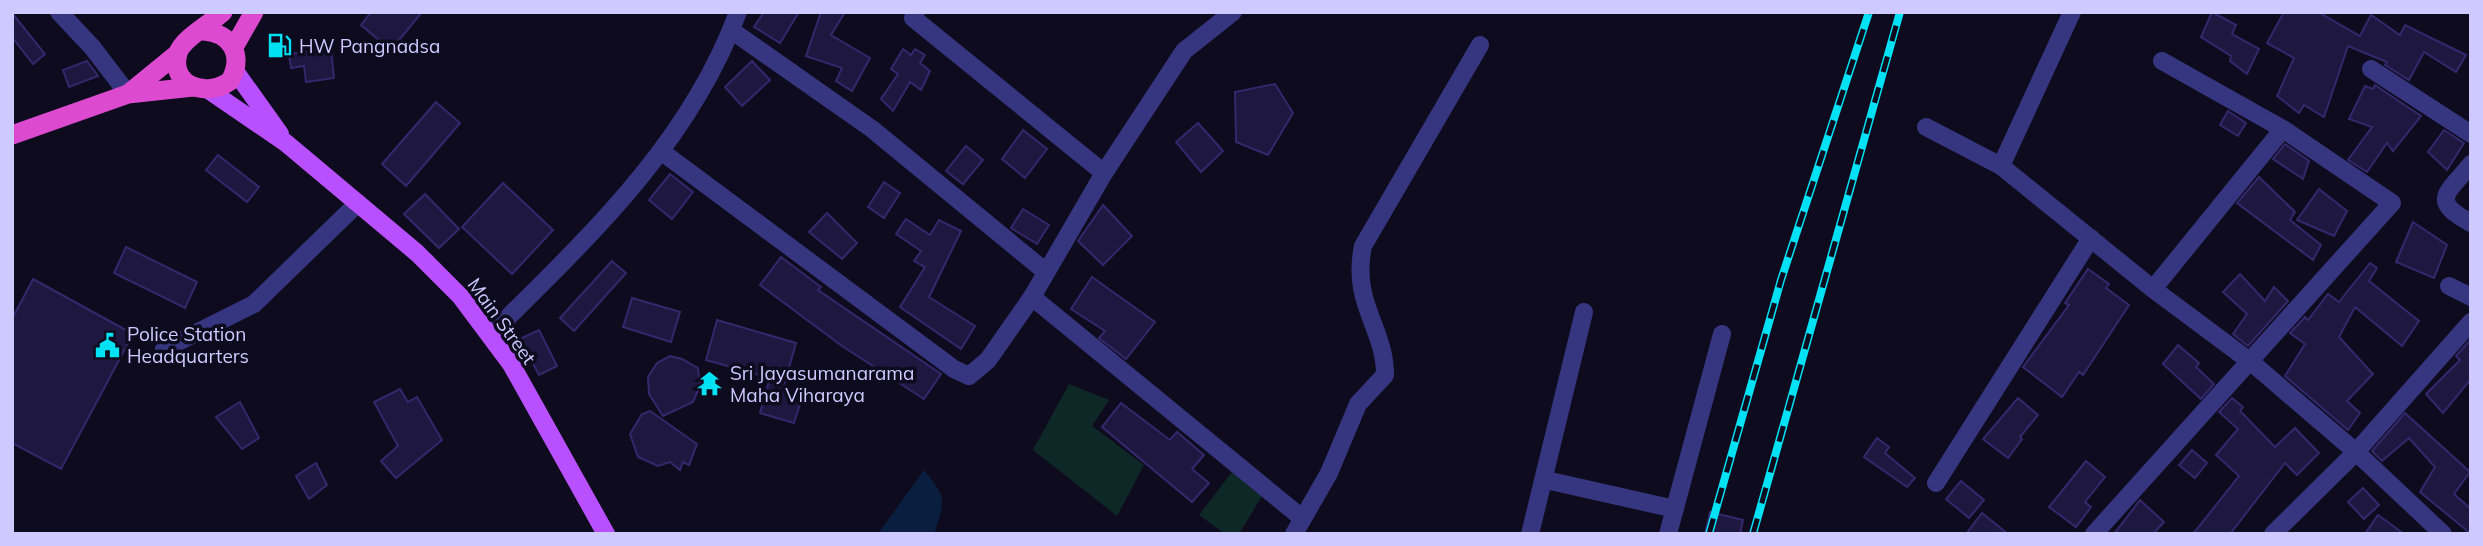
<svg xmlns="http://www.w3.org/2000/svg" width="2483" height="546" font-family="Mulish,sans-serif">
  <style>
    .green { fill: #0e2827 }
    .water { fill: #0a1f3f }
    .building { fill: #1e1740; stroke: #34286c; stroke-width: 2 }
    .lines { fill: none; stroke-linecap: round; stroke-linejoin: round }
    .minor { stroke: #36357f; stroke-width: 18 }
    .primary { stroke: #b950ff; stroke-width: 18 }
    .trunk { stroke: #dc4ad0; stroke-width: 19 }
    .rail-casing { stroke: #00e1f4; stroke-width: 8 }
    .rail { stroke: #0e0b1e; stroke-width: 5; stroke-dasharray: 16; stroke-linecap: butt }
    .labels { text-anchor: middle; stroke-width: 7; stroke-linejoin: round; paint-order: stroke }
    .poi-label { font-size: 19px; fill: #cec9ff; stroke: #0e0b1e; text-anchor: start }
    .street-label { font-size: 19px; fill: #cec9ff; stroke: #0e0b1e }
  </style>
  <rect width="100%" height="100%" fill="#0e0b1e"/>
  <g class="green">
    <polygon points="1069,384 1109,400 1092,426 1144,465 1117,516 1033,450"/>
    <polygon points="1232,472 1262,496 1239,534 1225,534 1199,515"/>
  </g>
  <path class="water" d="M 924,470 C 948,500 945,499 934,534 L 878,534 Z"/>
  <g class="building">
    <polygon points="371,12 422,12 391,50 361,25"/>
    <polygon points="764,12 799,12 780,43 754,27"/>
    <polygon points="821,12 845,12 831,35 870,58 852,91 836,81 842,68 806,56"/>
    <polygon points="2212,12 2236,25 2232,34 2259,49 2247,74 2230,61 2231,56 2201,37"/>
    <polygon points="2284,12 2318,12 2360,36 2371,15 2400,35 2405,25 2466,55 2456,72 2424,52 2409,80 2385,65 2387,62 2348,46 2324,117 2304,105 2299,113 2277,96 2294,58 2267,43"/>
    <polygon points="12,13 45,54 33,64 12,37"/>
    <polygon points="331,48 334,78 306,82 304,66 291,68 289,54"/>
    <polygon points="903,49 911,55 915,49 925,55 920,63 930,71 921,90 910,82 893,111 881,99 898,74 891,69"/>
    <polygon points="87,61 98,76 69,87 63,70"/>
    <polygon points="752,61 770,80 742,106 725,87"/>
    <polygon points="1275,84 1293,113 1268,155 1236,142 1235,92"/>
    <polygon points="2375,85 2421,116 2393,151 2387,143 2367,172 2348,160 2372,127 2349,119 2365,86 2373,89"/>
    <polygon points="436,102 460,123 406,186 382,164"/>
    <polygon points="2228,111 2246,123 2238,136 2220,125"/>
    <polygon points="1198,123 1223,151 1201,172 1176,142"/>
    <polygon points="1023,130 1047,149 1025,178 1002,159"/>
    <polygon points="2444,130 2464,143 2447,170 2428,152"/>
    <polygon points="2285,144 2309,161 2303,179 2273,159"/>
    <polygon points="966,146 983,160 963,184 946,171"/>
    <polygon points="218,155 259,187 247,202 206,170"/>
    <polygon points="670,174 693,192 672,219 649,200"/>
    <polygon points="2259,177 2295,212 2290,220 2321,245 2313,260 2237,203"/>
    <polygon points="884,182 900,193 884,218 868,207"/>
    <polygon points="503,183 553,230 512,274 462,227"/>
    <polygon points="2319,189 2347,211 2334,236 2297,220"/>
    <polygon points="425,194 459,229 439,248 404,214"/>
    <polygon points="1103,205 1132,236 1103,265 1078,241"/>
    <polygon points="1023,209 1049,225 1037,244 1011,228"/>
    <polygon points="827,213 857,243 842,259 809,232"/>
    <polygon points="906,219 930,235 939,220 961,231 929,297 975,326 961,349 900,307 925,267 914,261 921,251 896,234"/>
    <polygon points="2413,222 2447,245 2434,278 2396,262"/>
    <polygon points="126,247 197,282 185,308 114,273"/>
    <polygon points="781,257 821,287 818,290 941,374 924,399 842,346 760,285"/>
    <polygon points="612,261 626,273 574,331 560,318"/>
    <polygon points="2370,263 2377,268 2369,281 2419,321 2402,346 2355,307 2339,337 2373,374 2347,401 2360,413 2348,430 2285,376 2305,344 2290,333 2305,317 2308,320 2328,294 2339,302"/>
    <polygon points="2088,269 2109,284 2106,288 2129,305 2083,375 2079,372 2062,397 2023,367 2069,305 2065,303"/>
    <polygon points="2240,274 2265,301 2274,287 2288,301 2248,346 2233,334 2247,314 2223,292"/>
    <polygon points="1092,277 1155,322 1126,359 1099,338 1105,331 1071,309"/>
    <polygon points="33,279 133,334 61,469 12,443 12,319"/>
    <polygon points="632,298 680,312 671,342 623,327"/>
    <polygon points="717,320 796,343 783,389 803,395 794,423 760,413 770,378 706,360"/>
    <polygon points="539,330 557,366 539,375 520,339"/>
    <polygon points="2471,339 2471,379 2443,413 2426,394 2460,360 2456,356"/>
    <polygon points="2178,345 2199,363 2196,367 2214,384 2201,399 2163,364"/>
    <polygon points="670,356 682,359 698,368 700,386 693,402 663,416 649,394 648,377 657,363"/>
    <polygon points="400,389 408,402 417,397 442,440 396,478 381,461 398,446 374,402"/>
    <polygon points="2018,398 2038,415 2020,437 2022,439 2008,458 1983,439"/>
    <polygon points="2232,398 2243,407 2240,411 2275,447 2295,428 2319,453 2297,475 2285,463 2230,534 2193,534 2239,476 2216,455 2238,429 2219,412"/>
    <polygon points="240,402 259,438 242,449 216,417"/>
    <polygon points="1121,403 1170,440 1177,432 1204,455 1192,469 1209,483 1192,502 1102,427"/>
    <polygon points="650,411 697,444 689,465 683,462 680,470 670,462 658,466 638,457 630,434 642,414"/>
    <polygon points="2405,413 2470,472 2454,494 2471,509 2471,534 2420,492 2435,467 2409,438 2382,461 2372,451"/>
    <polygon points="1877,438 1889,447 1885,453 1915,478 1907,487 1864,457"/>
    <polygon points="2192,450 2207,463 2195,478 2179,465"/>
    <polygon points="2086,461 2105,477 2085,502 2091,507 2076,527 2049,507"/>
    <polygon points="316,463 327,485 309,499 296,476"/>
    <polygon points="1961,481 1984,500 1969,518 1946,499"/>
    <polygon points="2363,488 2379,505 2364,519 2348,502"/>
    <polygon points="2140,500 2164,522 2153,534 2114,534"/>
    <polygon points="1710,512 1743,520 1740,534 1705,534"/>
    <polygon points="1982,513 2008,534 1966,534"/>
    <polygon points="2378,515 2404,534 2365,534"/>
  </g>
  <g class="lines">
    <g class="minor">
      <polyline points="59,12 92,47 128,94"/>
      <polyline points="916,12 913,18 1104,173"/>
      <polyline points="731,30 872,129 1046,272"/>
      <polyline points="2371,69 2471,134"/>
      <polyline points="1926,127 2001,166 2153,289 2251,362 2356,452 2443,534"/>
      <polyline points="662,152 954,369 969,376 988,360 1032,297 1302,518"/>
      <path d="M 2471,164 C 2447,194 2429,200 2471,223"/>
      <polyline points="2001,166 2072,12"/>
      <polyline points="2449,286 2471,297"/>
      <polyline points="2153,289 2283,129"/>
      <polyline points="1032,297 1104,173 1184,51 1233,12"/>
      <path d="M 491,334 C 588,238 690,143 738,12"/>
      <polyline points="164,349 254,304 358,203"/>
      <polyline points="1546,480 1675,509"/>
      <polyline points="1936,483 2091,238"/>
      <path d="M 1294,534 L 1329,473 L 1358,404 L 1385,375 C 1385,327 1351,304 1363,246 L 1480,45"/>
      <polyline points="1530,534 1584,312"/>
      <polyline points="1668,534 1722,334"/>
      <polyline points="2094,534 2392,203 2283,129 2162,61"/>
      <polyline points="2273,534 2356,452 2471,322"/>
    </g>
    <g class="primary">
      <polyline points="235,71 280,134"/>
      <polyline points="210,91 286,143 417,253 461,297 511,364 606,534"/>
    </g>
    <g class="trunk">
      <path d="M 204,31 C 232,33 244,56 230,81 C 207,98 169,86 178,53 C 182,39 210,24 223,12"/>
      <polyline points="234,47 254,12"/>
      <polyline points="129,93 178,53"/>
      <polyline points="12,135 128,94 193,87"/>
    </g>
    <defs>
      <g id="rail">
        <polyline points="1709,534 1781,280 1869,12"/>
        <polyline points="1753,534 1900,12"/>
      </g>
    </defs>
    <use href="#rail" class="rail-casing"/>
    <use href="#rail" class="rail"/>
  </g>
  <defs>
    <symbol id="fuel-bare" viewBox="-9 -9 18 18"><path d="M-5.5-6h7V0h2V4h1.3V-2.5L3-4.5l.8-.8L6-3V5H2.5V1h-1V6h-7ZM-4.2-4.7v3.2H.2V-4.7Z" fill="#00e1f4" stroke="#0e0b1e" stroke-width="2.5" paint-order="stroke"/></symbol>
    <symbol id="civic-bare" viewBox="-9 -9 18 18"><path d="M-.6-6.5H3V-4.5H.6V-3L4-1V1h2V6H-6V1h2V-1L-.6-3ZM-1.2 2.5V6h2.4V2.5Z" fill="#00e1f4" stroke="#0e0b1e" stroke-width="2.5" paint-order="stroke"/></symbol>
    <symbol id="temple-bare" viewBox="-9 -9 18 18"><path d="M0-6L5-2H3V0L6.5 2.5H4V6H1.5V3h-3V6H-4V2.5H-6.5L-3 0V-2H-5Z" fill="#00e1f4" stroke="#0e0b1e" stroke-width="2.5" paint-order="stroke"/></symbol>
  </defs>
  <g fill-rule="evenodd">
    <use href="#fuel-bare" x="262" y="28" width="35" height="35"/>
    <use href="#civic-bare" x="90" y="328" width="35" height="35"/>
    <use href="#temple-bare" x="692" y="366" width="35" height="35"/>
  </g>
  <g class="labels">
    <g class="poi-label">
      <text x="299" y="53">HW Pangnadsa</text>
      <text x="127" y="341">Police Station<tspan x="127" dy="22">Headquarters</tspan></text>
      <text x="730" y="380">Sri Jayasumanarama<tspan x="730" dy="22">Maha Viharaya</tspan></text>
    </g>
    <g class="street-label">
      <text transform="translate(502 321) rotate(54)" y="7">Main Street</text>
    </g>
  </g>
  <rect width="2483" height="546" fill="none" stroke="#cec9ff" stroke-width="28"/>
</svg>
